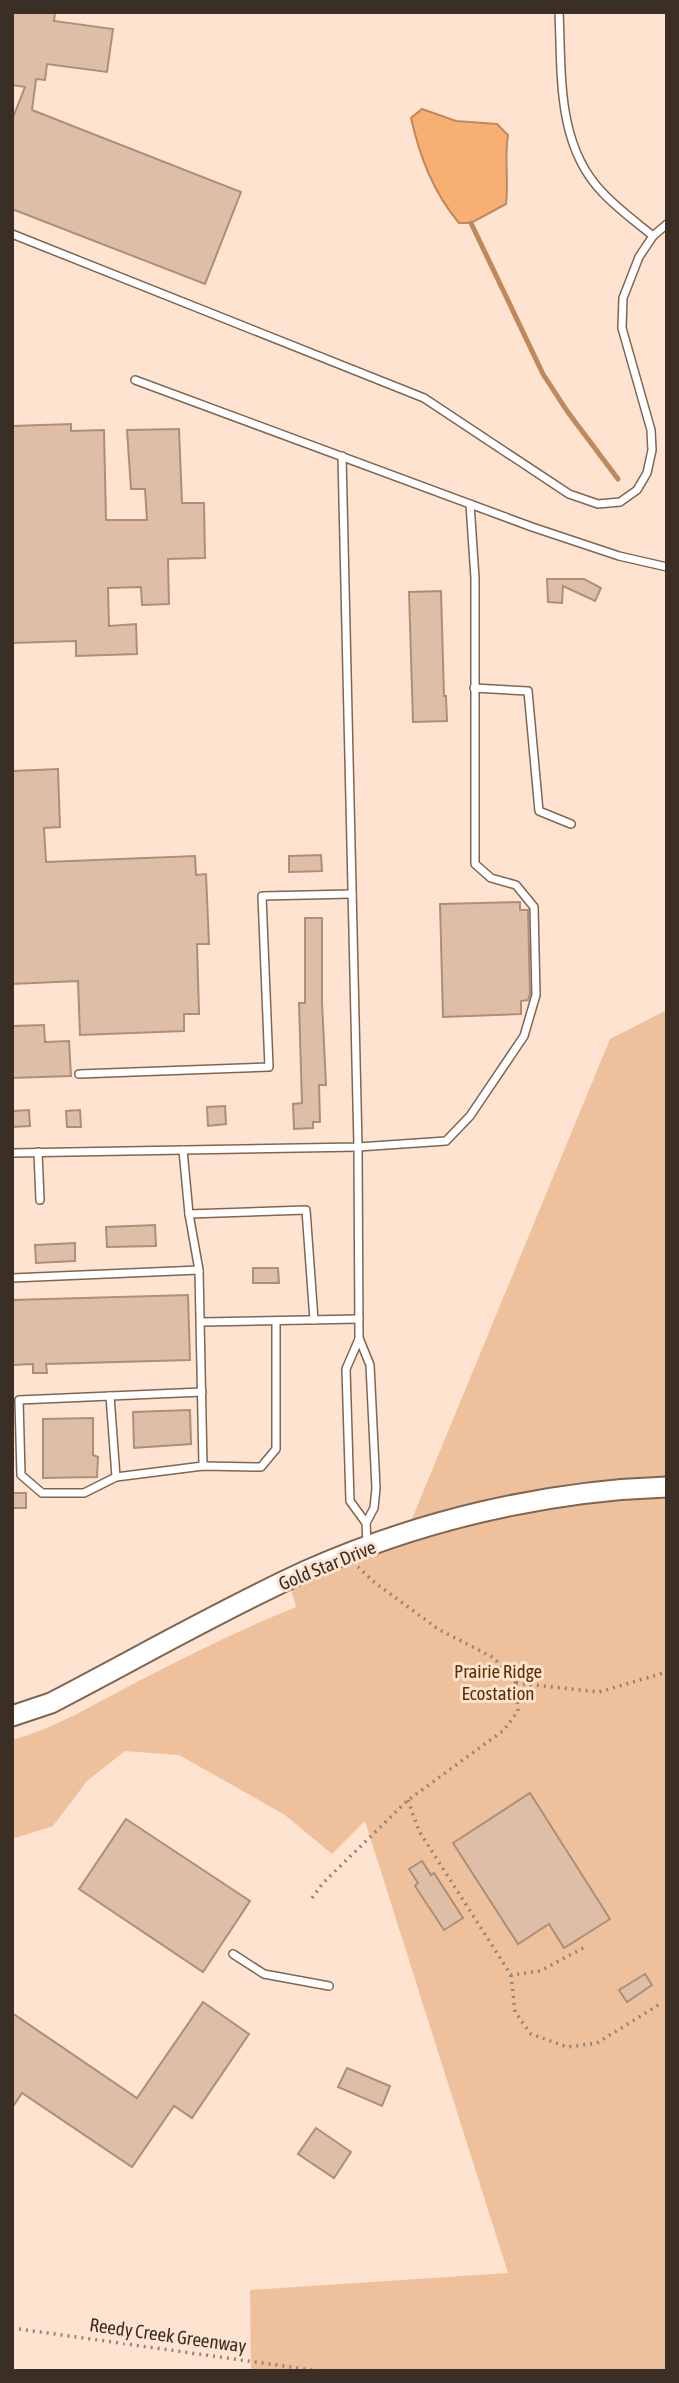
<svg xmlns="http://www.w3.org/2000/svg" width="679" height="2383" font-family="'Asap Condensed',sans-serif">
  <style>
    .green { fill: #eec09b }
    .water { fill: #f7af74; stroke: #bf895c; stroke-width: 2 }
    .lines { fill: none; stroke-linecap: round; stroke-linejoin: round }
    .stream { stroke: #bf895c; stroke-width: 5 }
    .building { fill: #debea6; stroke: #ad8f78; stroke-width: 2 }
    .lane-casing { stroke: #81654f; stroke-width: 10 }
    .secondary-casing { stroke: #81654f; stroke-width: 23 }
    .path { stroke: #968375; stroke-width: 3.5; stroke-dasharray: 2 5; stroke-linecap: butt }
    .lane { stroke: #fff; stroke-width: 7 }
    .secondary { stroke: #fff; stroke-width: 19 }
    .labels { text-anchor: middle; stroke-width: 6; stroke-linejoin: round; paint-order: stroke }
    .street-label { font-size: 19px; fill: #3b2f25; stroke: #fee4d0 }
    .park-label { font-size: 19px; fill: #5d3000; stroke: #fee4d0 }
  </style>
  <rect width="100%" height="100%" fill="#fee4d0"/>
  <path class="green" d="M 667,1010 L 667,2371 L 251,2371 L 250,2290 L 508,2273 L 365,1821 L 332,1854 L 285,1815 L 179,1755 L 125,1751 L 87,1781 L 53,1826 L 12,1839 L 12,1740 C 58,1727 93,1705 135,1683 C 187,1656 241,1629 296,1607 L 291,1589 L 402,1543 L 610,1039 Z"/>
  <path class="water" d="M 422,109 L 456,121 L 497,124 L 508,135 C 504,158 509,180 506,204 L 471,223 L 459,223 C 433,192 420,157 411,118 Z"/>
  <g class="lines">
    <polyline class="stream" points="471,223 543,374 567,411 618,479"/>
  </g>
  <g class="building">
    <polygon points="12,12 55,12 54,21 113,29 107,72 47,64 45,80 36,79 32,110 241,192 205,284 12,209 12,120 25,87 12,85"/>
    <polygon points="71,424 71,431 104,430 106,520 147,520 145,489 131,489 127,430 179,429 182,503 204,503 205,558 168,559 169,604 142,605 141,587 108,588 109,626 136,624 137,654 76,656 76,641 12,643 12,426"/>
    <polygon points="547,579 584,579 601,588 595,601 563,586 562,603 548,602"/>
    <polygon points="441,591 444,696 446,696 447,721 413,722 409,592"/>
    <polygon points="58,769 60,827 44,828 46,862 195,856 196,875 206,874 209,944 197,944 199,1014 184,1014 184,1031 80,1035 78,981 12,984 12,771"/>
    <polygon points="321,855 322,871 289,872 289,856"/>
    <polygon points="520,902 520,910 528,910 530,994 528,1000 521,1001 521,1014 443,1017 440,904"/>
    <polygon points="305,918 322,918 322,1002 326,1085 319,1085 320,1122 313,1122 313,1128 294,1129 293,1104 302,1103 299,1003 305,1003"/>
    <polygon points="44,1025 45,1042 69,1041 71,1076 12,1078 12,1026"/>
    <polygon points="225,1106 226,1124 208,1126 207,1107"/>
    <polygon points="29,1110 30,1126 13,1127 12,1111"/>
    <polygon points="80,1110 81,1127 67,1127 66,1111"/>
    <polygon points="155,1225 156,1246 107,1247 106,1227"/>
    <polygon points="75,1243 75,1261 36,1263 35,1245"/>
    <polygon points="253,1268 278,1268 279,1283 253,1283"/>
    <polygon points="188,1295 190,1360 46,1364 47,1373 33,1373 33,1364 12,1365 12,1300"/>
    <polygon points="190,1410 191,1444 134,1448 133,1412"/>
    <polygon points="93,1418 93,1455 98,1457 97,1477 43,1478 43,1419"/>
    <rect x="12" y="1493" width="14" height="15"/>
    <polygon points="530,1793 610,1919 564,1948 549,1924 518,1944 453,1843"/>
    <polygon points="126,1819 250,1901 203,1972 79,1889"/>
    <polygon points="422,1861 431,1875 434,1873 463,1918 444,1930 415,1886 418,1883 409,1869"/>
    <polygon points="645,1974 652,1985 627,2002 619,1990"/>
    <polygon points="203,2002 249,2034 192,2118 174,2106 132,2167 22,2093 12,2108 12,2013 137,2098"/>
    <polygon points="347,2068 390,2086 382,2106 338,2087"/>
    <polygon points="316,2128 351,2152 334,2178 298,2154"/>
  </g>
  <g class="lines">
    <defs>
      <g id="lane">
        <path d="M 559,12 C 562,74 556,145 603,193 C 618,209 636,222 653,236"/>
        <polyline points="12,234 424,398 569,494 598,504 620,502 637,490 647,473 652,450 651,430 622,328 623,298 639,257 653,236 667,224"/>
        <polyline points="135,380 532,527 619,556 667,567"/>
        <polyline points="342,456 358,1147 359,1338 370,1365 376,1488 374,1508 366,1523"/>
        <polyline points="474,688 528,691 539,811 571,824"/>
        <polyline points="79,1074 269,1067 262,896 352,894"/>
        <polyline points="183,1150 189,1214 199,1270 203,1466"/>
        <polyline points="38,1152 40,1200"/>
        <polyline points="12,1153 358,1147 446,1141 470,1116 524,1036 536,995 534,907 516,885 491,878 475,864 475,578 470,504"/>
        <polyline points="189,1214 306,1210 314,1320"/>
        <polyline points="12,1278 199,1270"/>
        <polyline points="202,1322 359,1319"/>
        <polyline points="359,1339 346,1369 350,1501 366,1523 367,1543"/>
        <polyline points="202,1392 19,1400 21,1475 42,1493 84,1493 116,1477 203,1466 261,1467 276,1449 276,1321"/>
        <polyline points="110,1396 116,1477"/>
        <polyline points="233,1954 264,1974 329,1986"/>
      </g>
      <path id="secondary" d="M 12,1716 L 51,1703 C 136,1659 219,1611 306,1571 C 418,1521 544,1491 667,1487"/>
    </defs>
    <use href="#lane" class="lane-casing"/>
    <use href="#secondary" class="secondary-casing"/>
    <g class="path">
      <polyline points="516,1683 599,1692 667,1672"/>
      <polyline points="408,1800 419,1831 511,1975 540,1971 585,1947"/>
      <polyline points="312,1898 323,1883 408,1800 504,1730 518,1711 516,1683 494,1658 438,1629 374,1582 358,1567"/>
      <polyline points="511,1975 515,2012 531,2034 567,2047 597,2043 660,2004"/>
      <polyline points="12,2328 320,2371"/>
    </g>
    <use href="#lane" class="lane"/>
    <use href="#secondary" class="secondary"/>
  </g>
  <g class="labels">
    <g class="street-label">
      <text transform="translate(327 1565) rotate(-22)" y="7">Gold Star Drive</text>
      <text transform="translate(168 2335) rotate(8)" y="7">Reedy Creek Greenway</text>
    </g>
    <g class="park-label">
      <text x="498" y="1678">Prairie Ridge<tspan x="498" dy="22">Ecostation</tspan></text>
    </g>
  </g>
  <rect width="679" height="2383" fill="none" stroke="#3b2f25" stroke-width="28"/>
</svg>
